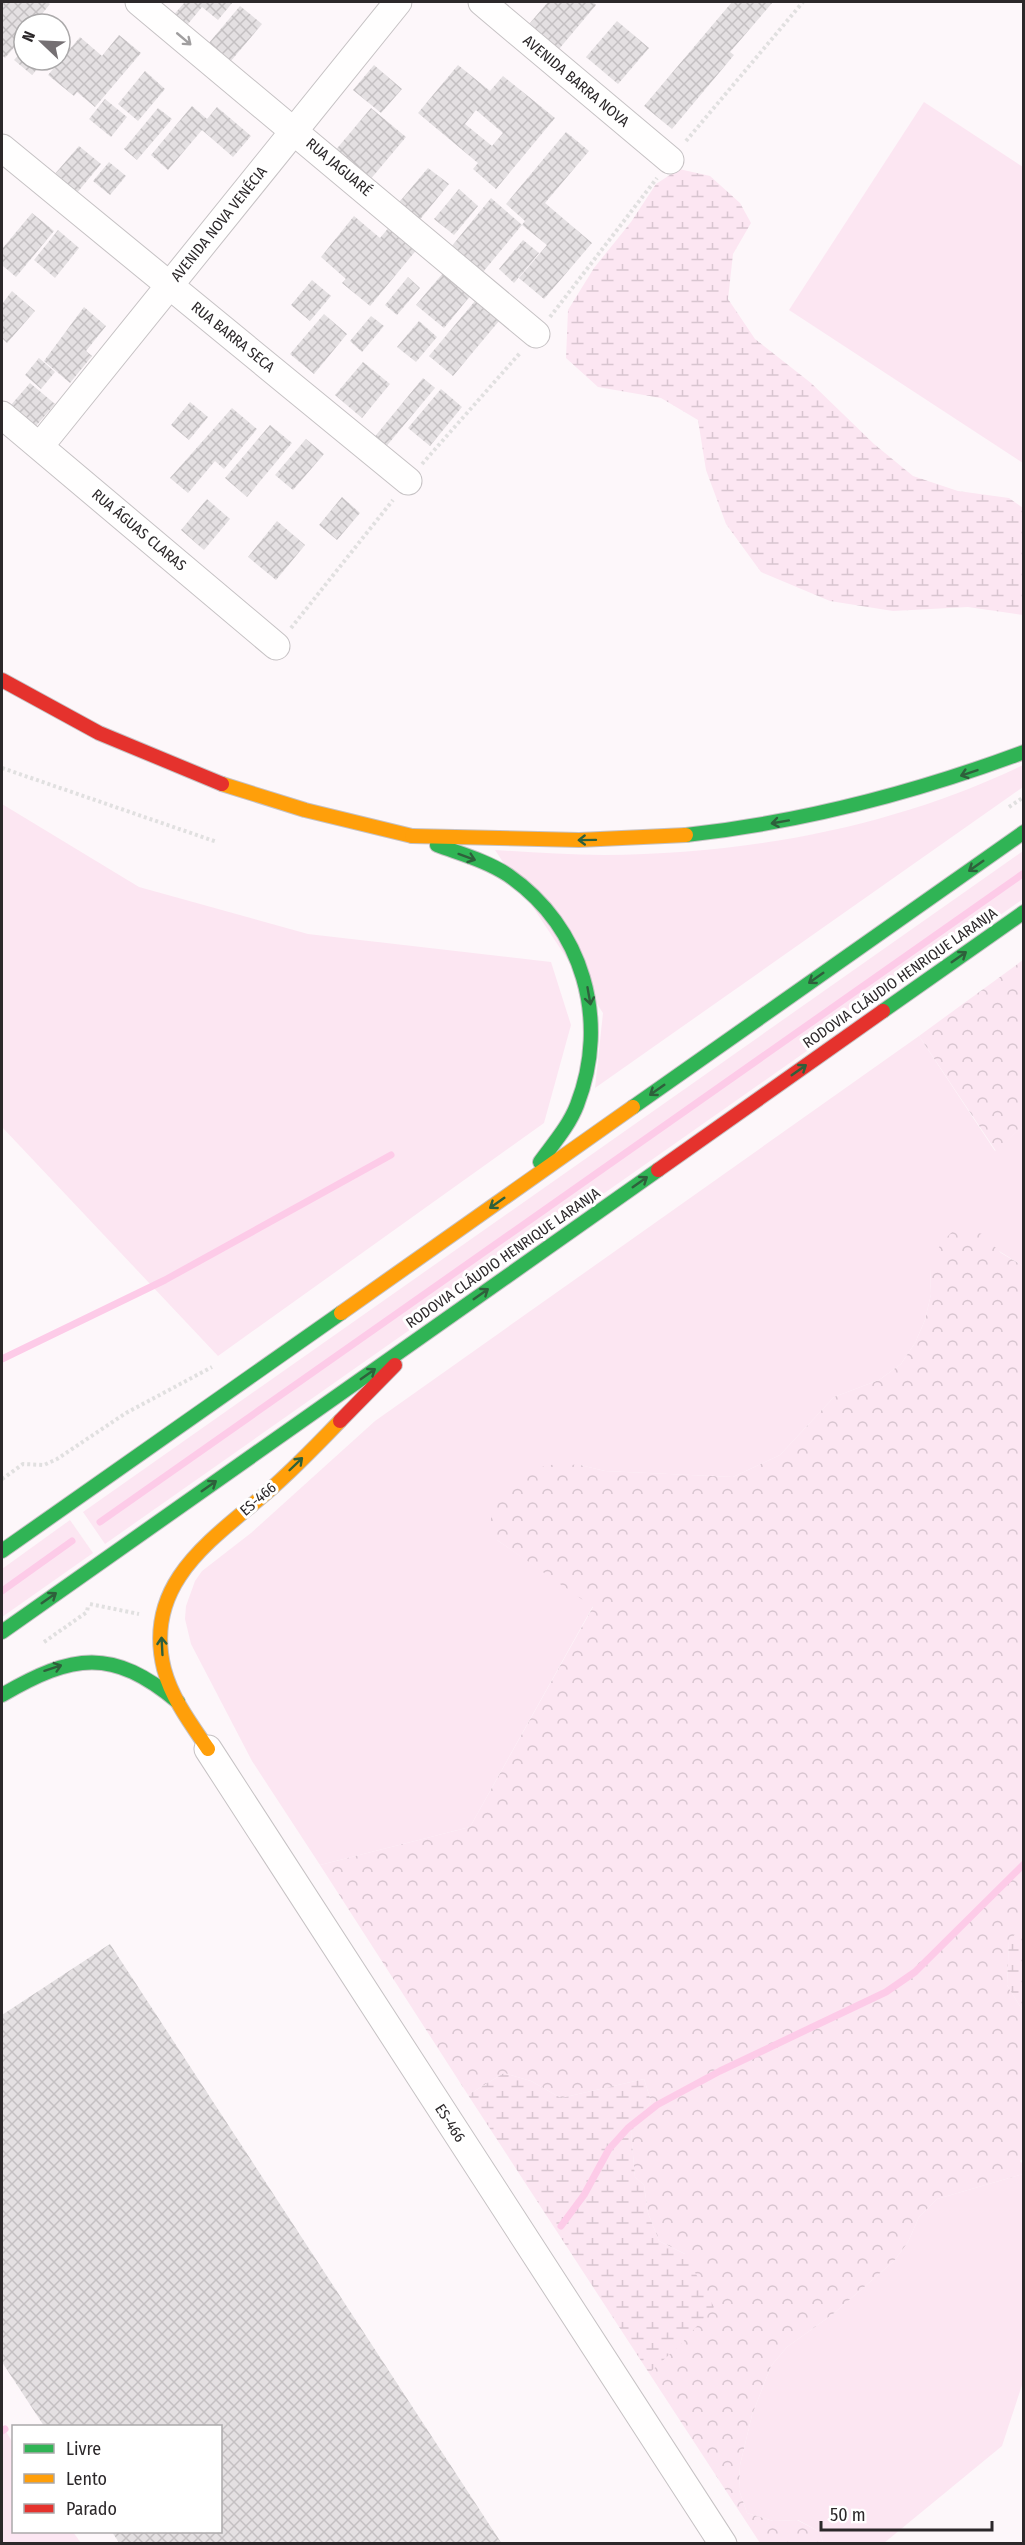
<svg xmlns="http://www.w3.org/2000/svg" width="1025" height="2545" font-family="'Fira Sans Condensed',sans-serif">
  <style>
    .grass { fill: #fce6f2 }
    .forest { fill: url(#forest-crowns) }
    .wetland { fill: url(#wetland-marsh) }
    .lines { fill: none; stroke-linecap: round; stroke-linejoin: round }
    .stream { stroke: #fdcbe8; stroke-width: 7 }
    .building { fill: url(#building-cross-hatch); fill-rule: evenodd }
    .street-casing { stroke: #c6c2c4; stroke-width: 29 }
    .fast-casing { stroke: #c6c2c4; stroke-width: 16 }
    .slow-casing { stroke: #c6c2c4; stroke-width: 16 }
    .jam-casing { stroke: #c6c2c4; stroke-width: 16 }
    .path { stroke: #e1e0e0; stroke-width: 4; stroke-dasharray: 3 3; stroke-linecap: butt }
    .street { stroke: #fffefe; stroke-width: 27 }
    .fast { stroke: #30b455; stroke-width: 14 }
    .slow { stroke: #ff9f0a; stroke-width: 14 }
    .jam { stroke: #e5322d; stroke-width: 14 }
    .oneway { stroke: #a09e9f }
    .oneway2 { stroke: #2e603b }
    .labels { text-anchor: middle; stroke-width: 6; stroke-linejoin: round; paint-order: stroke }
    .street-label { font-size: 15px; fill: #2c282a; stroke: #fff }
  </style>
  <defs>
    <pattern id="forest-crowns" width="20" height="18" patternUnits="userSpaceOnUse" patternTransform="scale(1.5)"><rect width="20" height="18" fill="#fce6f2"/><path d="M2 6a3 3 0 1 1 6 0M12 15a3 3 0 1 1 6 0" fill="none" stroke="#d8c5d0"/></pattern>
    <pattern id="wetland-marsh" width="20" height="14" patternUnits="userSpaceOnUse" patternTransform="scale(1.5)"><rect width="20" height="14" fill="#fce6f2"/><path d="M1 5h8M5 5V1M11 12h8M15 12V8" fill="none" stroke="#d8c5d0"/></pattern>
    <pattern id="building-cross-hatch" width="8" height="8" patternUnits="userSpaceOnUse" patternTransform="scale(1.5)"><rect width="8" height="8" fill="#e4e0e2"/><path d="M0 0l8 8M0 8l8-8" fill="none" stroke="#c4c0c2"/></pattern>
  </defs>
  <rect width="100%" height="100%" fill="#fdf7fa"/>
  <g class="grass">
    <polygon points="924,102 1023,167 1023,463 789,310"/>
    <path d="M 1023,765 L 1023,787 L 595,1088 L 603,1013 L 495,850 C 531,852 568,855 604,855 C 748,854 894,827 1023,765 Z"/>
    <polygon points="2,804 139,887 308,934 551,962 571,1025 544,1123 218,1356 2,1127"/>
    <polygon points="1023,851 1023,899 105,1544 83,1512"/>
    <polygon points="919,1036 995,1151 1023,1126 1023,1266 999,1251 930,1268 931,1294 925,1320 915,1343 901,1364 879,1380 834,1397 780,1455 733,1477 605,1471 580,1465 497,1540 593,1606 470,1827 320,1865 252,1761 191,1644 185,1619 186,1606 195,1581 202,1571 251,1533 375,1421"/>
    <polygon points="70,1520 93,1553 2,1617 2,1569"/>
    <polygon points="1023,2174 1023,2382 1002,2446 884,2543 823,2543 820,2532 798,2520 773,2521 747,2513 739,2490 740,2465 752,2415 771,2366 787,2347 833,2314 894,2261 908,2242 919,2217 937,2199"/>
    <polygon points="2,2425 13,2443 14,2532 73,2532 81,2543 2,2543"/>
  </g>
  <g class="forest">
    <polygon points="1023,960 1023,1126 996,1151 919,1036"/>
    <polygon points="958,1226 982,1234 1001,1253 1023,1266 1024,1927 1009,1941 1007,1985 1023,2011 1024,2158 1020,2161 1023,2164 1023,2174 937,2199 919,2217 908,2242 894,2261 833,2314 787,2347 771,2366 752,2415 740,2465 739,2490 747,2513 773,2521 797,2520 820,2532 823,2543 760,2543 649,2373 685,2254 659,2241 648,2213 644,2185 635,2177 631,2132 651,2101 644,2079 561,2098 531,2081 504,2073 468,2095 320,1865 470,1827 593,1607 497,1540 490,1525 494,1499 511,1482 532,1469 556,1464 580,1465 605,1471 733,1477 780,1455 834,1397 879,1380 901,1364 915,1343 925,1320 931,1294 930,1268 941,1243"/>
  </g>
  <g class="wetland">
    <polygon points="679,169 710,176 740,203 751,223 733,254 728,299 755,339 811,383 874,444 913,476 958,491 1009,498 1023,508 1023,615 968,607 893,611 830,601 761,572 726,524 706,470 698,420 661,398 598,387 566,358 568,310 594,268 631,222 656,184"/>
    <polygon points="1023,1927 1023,2011 1007,1985 1009,1940"/>
    <polygon points="504,2073 531,2081 561,2098 644,2079 651,2101 631,2132 635,2177 644,2185 648,2213 659,2241 685,2254 714,2307 681,2344 649,2373 468,2095"/>
  </g>
  <g class="lines">
    <g class="stream">
      <polyline points="2,1359 165,1280 391,1155"/>
      <polyline points="100,1522 1024,873"/>
      <polyline points="2,1591 72,1541"/>
      <polyline points="561,2226 584,2195 609,2149 628,2128 657,2105 720,2071 886,1992 915,1972 1024,1864"/>
      <polyline points="2,2431 5,2429"/>
    </g>
  </g>
  <g class="building">
    <polygon points="4,2 47,2 50,4 34,24 24,24 24,36 5,58 2,55 2,5"/>
    <polygon points="185,2 197,3 233,2 218,20 202,7 183,30 170,19"/>
    <polygon points="548,2 593,2 596,5 554,55 524,30"/>
    <polygon points="732,2 773,2 730,52 734,55 672,129 644,106"/>
    <polygon points="240,6 262,24 225,68 203,50"/>
    <polygon points="617,21 649,48 618,84 586,57"/>
    <polygon points="119,35 141,53 95,107 77,92 74,96 48,75 80,37 102,56"/>
    <polygon points="24,49 24,60 45,60 32,75 14,60"/>
    <polygon points="374,65 402,89 381,113 353,90"/>
    <path d="M 458,65 L 490,91 L 503,76 L 555,118 L 496,189 L 473,169 L 478,163 L 418,113 ZM 476,110 L 503,133 L 492,146 L 465,124 Z"/>
    <polygon points="145,71 165,89 138,121 118,104"/>
    <polygon points="105,99 127,117 111,137 89,119"/>
    <polygon points="192,106 207,119 217,107 251,136 233,157 202,130 168,170 151,155"/>
    <polygon points="158,108 172,119 137,160 124,149"/>
    <polygon points="371,108 406,137 369,181 334,152"/>
    <polygon points="566,132 589,151 545,203 592,243 544,299 519,278 547,245 522,225 478,278 447,252 491,198 522,225 525,221 506,204"/>
    <polygon points="79,146 101,164 76,194 54,175"/>
    <polygon points="109,162 126,176 110,195 93,181"/>
    <polygon points="428,168 449,184 417,223 396,206"/>
    <polygon points="459,189 478,206 454,235 434,219"/>
    <polygon points="32,213 54,231 16,277 2,265 2,249"/>
    <polygon points="354,216 380,238 396,219 423,242 370,306 342,283 346,279 321,257"/>
    <polygon points="58,230 79,248 55,278 34,260"/>
    <polygon points="523,240 539,253 514,283 499,269"/>
    <polygon points="444,272 471,295 444,328 416,305"/>
    <polygon points="408,277 420,288 397,315 385,305"/>
    <polygon points="312,280 331,296 310,321 291,305"/>
    <polygon points="12,291 35,311 7,343 2,338 2,304"/>
    <polygon points="480,295 504,315 453,376 429,356"/>
    <polygon points="84,307 106,326 86,351 92,356 70,383 44,361"/>
    <polygon points="324,314 347,334 314,374 290,354"/>
    <polygon points="371,316 384,326 362,352 350,341"/>
    <polygon points="419,321 437,337 416,362 397,347"/>
    <polygon points="39,358 55,372 41,389 25,375"/>
    <polygon points="363,362 390,384 362,418 335,395"/>
    <polygon points="423,378 435,388 384,449 372,440"/>
    <polygon points="30,383 55,404 36,426 11,405"/>
    <polygon points="441,389 462,407 430,446 408,428"/>
    <polygon points="190,402 208,417 189,440 171,425"/>
    <polygon points="232,408 257,429 224,469 215,461 188,493 170,478"/>
    <polygon points="270,425 292,443 247,497 225,478"/>
    <polygon points="306,439 324,454 293,490 275,475"/>
    <polygon points="342,497 360,513 337,540 319,525"/>
    <polygon points="207,499 230,519 204,550 181,530"/>
    <polygon points="277,521 305,545 276,580 248,557"/>
    <polygon points="110,1944 502,2544 120,2544 112,2532 220,2532 220,2426 44,2426 2,2362 2,2015"/>
  </g>
  <g class="lines">
    <defs>
      <g id="street">
        <polyline points="139,2 536,334"/>
        <polyline points="482,2 670,160"/>
        <polyline points="2,148 408,481"/>
        <polyline points="2,415 276,646"/>
        <polyline points="40,446 398,2"/>
        <polyline points="208,1749 723,2544"/>
      </g>
      <g id="fast">
        <path d="M 686,835 C 803,822 914,793 1024,752"/>
        <path d="M 437,845 C 461,854 487,861 508,875 C 583,927 610,1020 577,1105 C 569,1126 553,1144 540,1162"/>
        <polyline points="883,1011 1024,912"/>
        <polyline points="633,1107 1024,832"/>
        <polyline points="2,1551 341,1313"/>
        <polyline points="2,1632 658,1170"/>
        <path d="M 2,1695 C 73,1654 112,1647 178,1702"/>
      </g>
      <g id="slow">
        <polyline points="222,784 305,810 412,836"/>
        <polyline points="412,836 579,840 686,835"/>
        <polyline points="341,1313 633,1107"/>
        <path d="M 208,1749 C 191,1724 172,1699 164,1669 C 143,1584 210,1541 265,1494 C 291,1472 316,1446 340,1421"/>
      </g>
      <g id="jam">
        <polyline points="2,680 99,733 222,784"/>
        <polyline points="658,1170 883,1011"/>
        <polyline points="340,1421 395,1365"/>
      </g>
    </defs>
    <use href="#street" class="street-casing"/>
    <use href="#fast" class="fast-casing"/>
    <use href="#slow" class="slow-casing"/>
    <use href="#jam" class="jam-casing"/>
    <g class="path">
      <polyline points="686,141 803,2"/>
      <polyline points="550,317 657,178"/>
      <polyline points="422,464 520,353"/>
      <polyline points="291,628 393,500"/>
      <polyline points="2,768 217,842"/>
      <polyline points="1009,807 1024,797"/>
      <polyline points="2,1479 23,1464 44,1465 57,1459 126,1413 212,1367"/>
      <polyline points="90,1604 139,1614"/>
      <polyline points="44,1642 87,1612 88,1606"/>
    </g>
    <use href="#street" class="street"/>
    <use href="#fast" class="fast"/>
    <use href="#slow" class="slow"/>
    <use href="#jam" class="jam"/>
  </g>
  <defs><path id="oneway-shaft" d="M-6 0H5M1.5-3L5.5 0L1.5 3" fill="none" stroke-width="1.6" stroke-linecap="round" stroke-linejoin="round" transform="scale(1.5)"/></defs>
  <use class="oneway" href="#oneway-shaft" transform="translate(184 39) rotate(40)"/>
  <g class="oneway2">
    <use href="#oneway-shaft" transform="translate(969 773) rotate(161)"/>
    <use href="#oneway-shaft" transform="translate(780 822) rotate(170)"/>
    <use href="#oneway-shaft" transform="translate(587 840) rotate(179)"/>
    <use href="#oneway-shaft" transform="translate(467 857) rotate(20)"/>
    <use href="#oneway-shaft" transform="translate(976 866) rotate(145)"/>
    <use href="#oneway-shaft" transform="translate(959 957) rotate(-35)"/>
    <use href="#oneway-shaft" transform="translate(816 978) rotate(145)"/>
    <use href="#oneway-shaft" transform="translate(589 996) rotate(80)"/>
    <use href="#oneway-shaft" transform="translate(799 1070) rotate(-35)"/>
    <use href="#oneway-shaft" transform="translate(657 1090) rotate(145)"/>
    <use href="#oneway-shaft" transform="translate(640 1182) rotate(-35)"/>
    <use href="#oneway-shaft" transform="translate(497 1203) rotate(145)"/>
    <use href="#oneway-shaft" transform="translate(481 1294) rotate(-35)"/>
    <use href="#oneway-shaft" transform="translate(368 1374) rotate(-35)"/>
    <use href="#oneway-shaft" transform="translate(296 1464) rotate(-44)"/>
    <use href="#oneway-shaft" transform="translate(209 1486) rotate(-35)"/>
    <use href="#oneway-shaft" transform="translate(49 1598) rotate(-35)"/>
    <use href="#oneway-shaft" transform="translate(162 1646) rotate(-93)"/>
    <use href="#oneway-shaft" transform="translate(53 1668) rotate(-18)"/>
  </g>
  <g class="labels">
    <g class="street-label">
      <text transform="translate(576 81) rotate(40)" y="5">AVENIDA BARRA NOVA</text>
      <text transform="translate(339 167) rotate(40)" y="5">RUA JAGUARÉ</text>
      <text transform="translate(219 224) rotate(-51)" y="5">AVENIDA NOVA VENÉCIA</text>
      <text transform="translate(233 337) rotate(39)" y="5">RUA BARRA SECA</text>
      <text transform="translate(139 530) rotate(40)" y="5">RUA ÁGUAS CLARAS</text>
      <text transform="translate(900 978) rotate(-35)" y="5">RODOVIA CLÁUDIO HENRIQUE LARANJA</text>
      <text transform="translate(503 1258) rotate(-35)" y="5">RODOVIA CLÁUDIO HENRIQUE LARANJA</text>
      <text transform="translate(258 1499) rotate(-41)" y="5">ES-466</text>
      <text transform="translate(450 2123) rotate(57)" y="5">ES-466</text>
    </g>
  </g>
  <rect width="1025" height="2545" fill="none" stroke="#2c282a" stroke-width="6"/>
  <rect x="12" y="2425" width="210" height="108" fill="#ffffff" stroke="#aba9aa" stroke-width="1.5"/>
  <rect x="24" y="2444" width="30" height="9" fill="#30b455" stroke="#aba9aa" stroke-width="1.5"/>
  <text x="66" y="2455" font-size="18" fill="#2c282a">Livre</text>
  <rect x="24" y="2474" width="30" height="9" fill="#ff9f0a" stroke="#aba9aa" stroke-width="1.5"/>
  <text x="66" y="2485" font-size="18" fill="#2c282a">Lento</text>
  <rect x="24" y="2504" width="30" height="9" fill="#e5322d" stroke="#aba9aa" stroke-width="1.5"/>
  <text x="66" y="2515" font-size="18" fill="#2c282a">Parado</text>
  <g transform="translate(42 42) rotate(293)"><circle r="28" fill="#ffffff" stroke="#aba9aa" stroke-width="1.5"/>
  <path d="M0-4.5L10 22L0 15L-10 22Z" fill="#757073"/>
  <text y="-9" font-size="16" font-weight="bold" text-anchor="middle" fill="#2c282a">N</text>
  </g>
  <path d="M821 2521v9h171v-9" fill="none" stroke="#2c282a" stroke-width="3"/>
  <text x="830" y="2521" font-size="18" fill="#2c282a" stroke="#ffffff" stroke-width="4.5" paint-order="stroke">50 m</text>
</svg>
